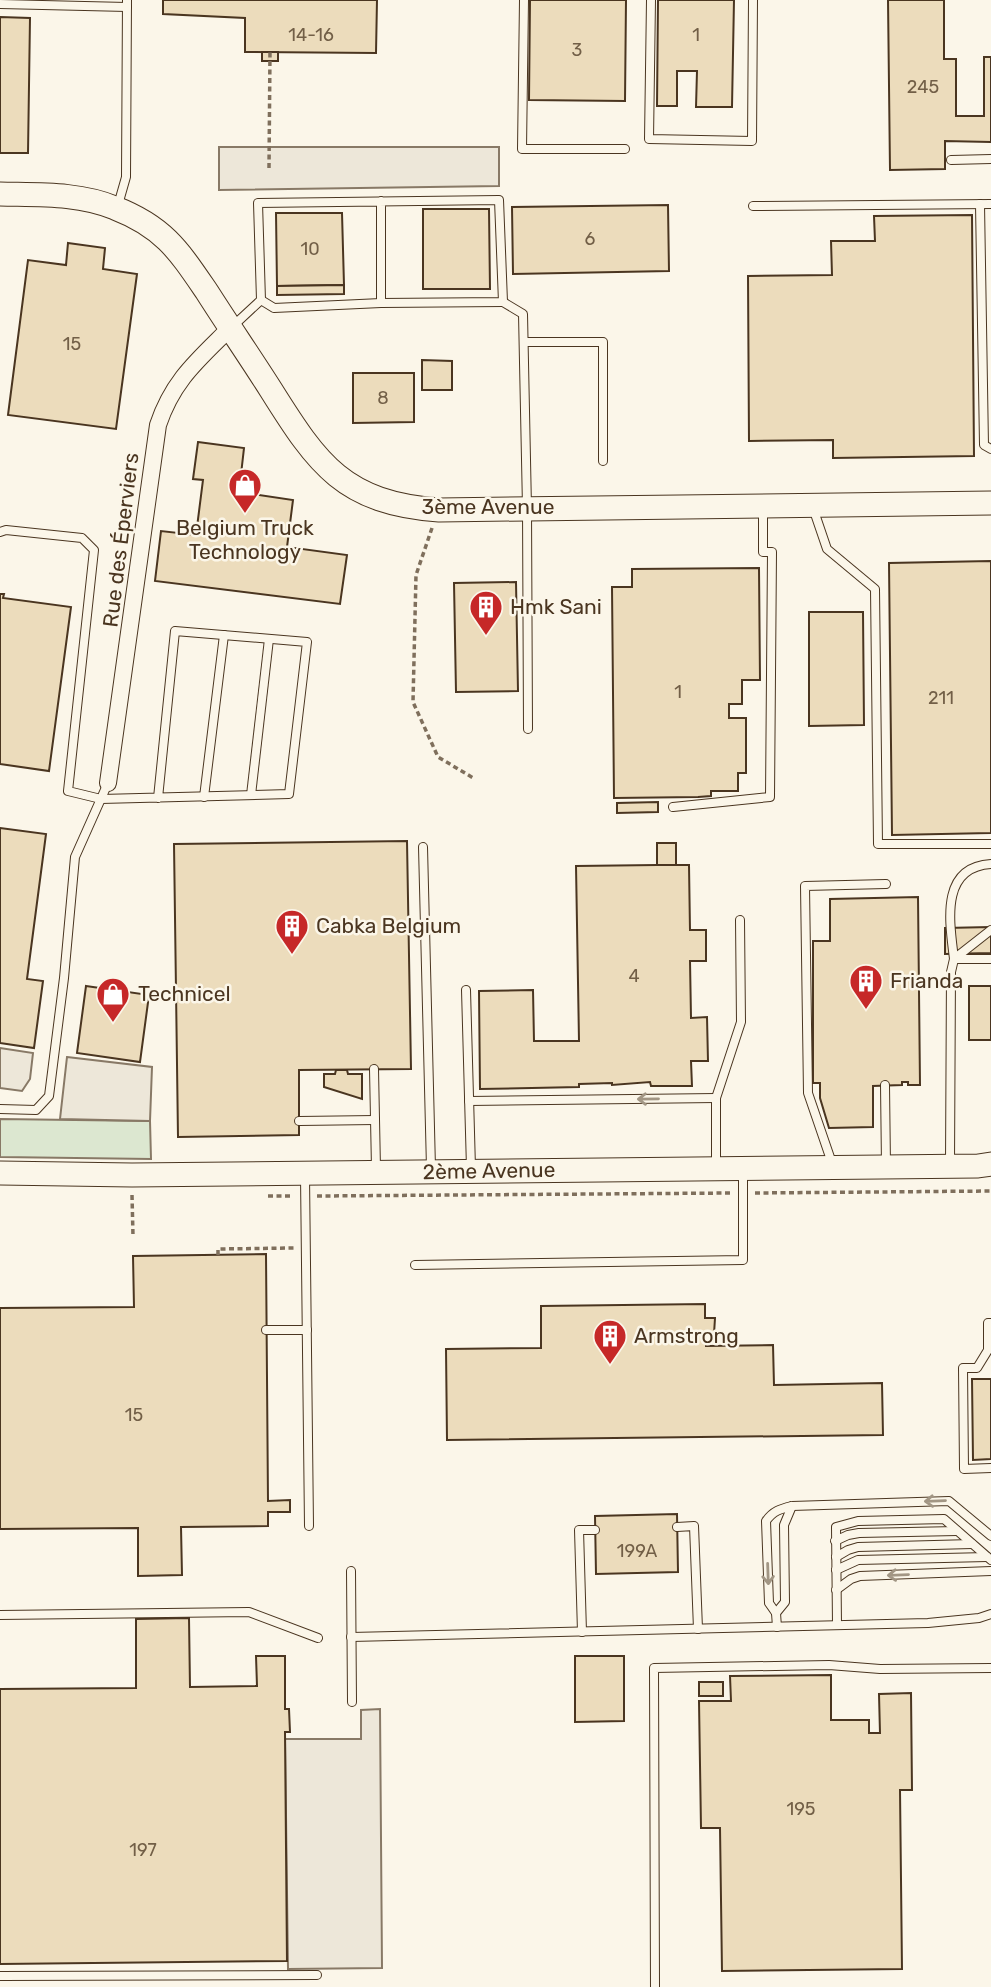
<svg xmlns="http://www.w3.org/2000/svg" width="991" height="1987" font-family="Rubik,sans-serif">
  <style>
    .green { fill: #dce7d0; stroke: #887966; stroke-width: 2 }
    .parking { fill: #ede7d9; stroke: #887966; stroke-width: 2 }
    .building { fill: #ecdcbc; stroke: #4a3520; stroke-width: 2 }
    .lines { fill: none; stroke-linecap: round; stroke-linejoin: round }
    .lane-casing { stroke: #4a3520; stroke-width: 10 }
    .street-casing { stroke: #4a3520; stroke-width: 18 }
    .secondary-casing { stroke: #4a3520; stroke-width: 25 }
    .path { stroke: #7f6f5c; stroke-width: 3.5; stroke-dasharray: 5 3.5; stroke-linecap: butt }
    .lane { stroke: #fbf6e9; stroke-width: 8 }
    .street { stroke: #fbf6e9; stroke-width: 16 }
    .secondary { stroke: #fbf6e9; stroke-width: 23 }
    .oneway { stroke: #a29684 }
    .labels { text-anchor: middle; stroke-width: 5; stroke-linejoin: round; paint-order: stroke }
    .number-label { font-size: 18px; fill: #725f47 }
    .street-label { font-size: 21px; fill: #4a3520; stroke: #fbf6e9 }
    .poi-label { font-size: 21px; fill: #4a3520; stroke: #fbf6e9; text-anchor: start }
  </style>
  <rect width="100%" height="100%" fill="#fbf6e9"/>
  <polygon class="green" points="0,1119 150,1121 151,1159 0,1157"/>
  <g class="parking">
    <polygon points="219,147 499,147 499,186 219,190"/>
    <polygon points="0,1048 33,1053 30,1079 22,1091 0,1088"/>
    <polygon points="67,1057 152,1067 150,1121 60,1119"/>
    <polygon points="380,1709 382,1968 288,1969 285,1739 361,1739 361,1710"/>
  </g>
  <g class="building">
    <polygon points="163,0 377,0 376,53 245,52 245,18 163,14"/>
    <polygon points="530,0 626,0 625,101 529,100"/>
    <polygon points="658,0 734,0 732,107 696,107 697,71 677,71 677,106 657,106"/>
    <polygon points="888,0 944,0 944,59 956,59 956,116 984,116 984,57 991,57 991,142 945,141 945,169 890,170"/>
    <polygon points="0,17 30,18 28,153 0,153"/>
    <rect x="262" y="52" width="16" height="9"/>
    <polygon points="668,205 669,271 513,274 512,207"/>
    <polygon points="423,209 489,209 490,289 423,289"/>
    <polygon points="276,213 342,213 344,285 277,286"/>
    <polygon points="972,215 974,456 833,458 833,440 749,441 748,276 832,275 831,241 875,241 874,216"/>
    <polygon points="68,243 105,248 103,269 137,274 116,429 8,415 28,260 66,265"/>
    <polygon points="344,285 344,294 277,295 277,286"/>
    <polygon points="422,360 452,361 452,390 422,390"/>
    <polygon points="353,373 414,373 414,422 353,423"/>
    <polygon points="198,442 244,448 239,492 293,500 287,547 347,555 340,604 155,581 161,531 196,535 203,480 193,479"/>
    <polygon points="991,561 991,833 892,835 889,563"/>
    <polygon points="759,568 760,680 742,680 742,704 729,704 729,718 746,718 746,773 738,773 738,791 711,791 711,796 698,797 614,798 612,587 632,587 632,569"/>
    <polygon points="516,582 518,691 456,692 454,583"/>
    <polygon points="0,594 4,594 3,598 71,607 49,771 0,764"/>
    <polygon points="809,612 863,612 864,725 809,726"/>
    <polygon points="658,802 658,812 617,813 617,803"/>
    <polygon points="0,828 46,834 27,979 43,981 34,1048 0,1043"/>
    <polygon points="407,841 411,1069 299,1070 299,1135 178,1137 174,844"/>
    <rect x="657" y="843" width="19" height="22"/>
    <polygon points="657,865 689,865 690,930 706,930 706,961 690,961 691,1018 707,1017 708,1061 691,1061 692,1086 651,1086 650,1082 612,1085 612,1083 579,1084 579,1087 480,1089 479,991 533,990 534,1041 579,1041 576,866"/>
    <polygon points="918,897 920,1085 908,1085 908,1082 902,1082 902,1085 873,1086 873,1127 829,1128 820,1098 820,1083 813,1083 813,941 830,941 830,899"/>
    <polygon points="991,927 991,953 945,954 945,928"/>
    <polygon points="86,986 149,995 140,1062 77,1053"/>
    <rect x="969" y="986" width="22" height="54"/>
    <polygon points="336,1070 347,1070 348,1074 362,1074 362,1099 324,1087 324,1074 335,1074"/>
    <polygon points="266,1254 268,1501 290,1500 290,1512 268,1512 268,1526 181,1527 182,1575 138,1576 138,1528 0,1529 0,1308 134,1307 133,1256"/>
    <polygon points="705,1304 705,1318 715,1318 714,1334 706,1334 706,1346 773,1345 774,1385 882,1383 883,1435 447,1440 446,1349 541,1348 541,1306"/>
    <polygon points="972,1379 991,1379 991,1459 973,1460"/>
    <polygon points="677,1514 678,1572 596,1574 595,1516"/>
    <polygon points="189,1618 190,1687 257,1686 256,1656 285,1656 285,1709 289,1709 290,1732 285,1732 287,1961 0,1964 0,1689 136,1688 136,1619"/>
    <polygon points="575,1656 624,1656 624,1721 575,1722"/>
    <polygon points="831,1675 831,1720 869,1720 869,1733 880,1733 879,1694 911,1693 912,1790 900,1790 902,1969 722,1971 720,1828 701,1828 699,1701 731,1701 730,1676"/>
    <rect x="699" y="1682" width="24" height="14"/>
  </g>
  <g class="lines">
    <defs>
      <g id="lane">
        <polyline points="524,0 522,149 625,149"/>
        <polyline points="651,0 649,139 752,141 753,0"/>
        <polyline points="0,4 127,7"/>
        <polyline points="951,160 991,159"/>
        <polyline points="980,204 984,445 991,449"/>
        <polyline points="118,205 126,177 127,0"/>
        <polyline points="753,206 991,204"/>
        <polyline points="261,300 274,308 381,303"/>
        <polyline points="503,302 523,314 527,508 528,729"/>
        <polyline points="233,326 261,300 258,203 499,200 503,302 381,303 381,201"/>
        <polyline points="524,342 603,342 603,461"/>
        <polyline points="813,508 827,549 875,589 878,844 991,844"/>
        <polyline points="0,532 6,530 82,538 94,550 68,791 101,799 289,794 307,642 175,631 158,798"/>
        <polyline points="251,795 269,639"/>
        <polyline points="204,797 224,635"/>
        <polyline points="673,807 770,797 772,552 763,552 763,507"/>
        <polyline points="423,847 431,1168"/>
        <path d="M 991,864 C 939,867 950,924 954,959 L 991,930"/>
        <polyline points="466,990 471,1168"/>
        <polyline points="374,1069 376,1169"/>
        <polyline points="885,1085 886,1166"/>
        <polyline points="469,1101 716,1098"/>
        <polyline points="0,1109 36,1110 49,1096 64,978 75,857 108,783"/>
        <polyline points="299,1121 375,1120"/>
        <polyline points="950,1164 951,972 954,959 991,959"/>
        <polyline points="833,1166 808,1093 805,886 886,884"/>
        <polyline points="716,1168 716,1098 741,1022 740,920"/>
        <polyline points="305,1176 309,1526"/>
        <polyline points="415,1265 743,1260 743,1171"/>
        <polyline points="991,1323 988,1323 988,1350 977,1368 963,1368 964,1469 991,1468"/>
        <polyline points="266,1330 307,1330"/>
        <polyline points="677,1527 694,1526 698,1629"/>
        <polyline points="835,1541 848,1535 859,1533 957,1531"/>
        <polyline points="836,1557 848,1550 858,1547 972,1544"/>
        <polyline points="836,1570 858,1560 987,1557"/>
        <polyline points="351,1571 352,1702"/>
        <polyline points="836,1590 851,1579 860,1576 991,1571"/>
        <polyline points="776,1613 785,1602 784,1525 792,1506"/>
        <polyline points="0,1615 249,1612 318,1638"/>
        <polyline points="837,1625 836,1527 858,1521 944,1519 991,1560"/>
        <path d="M 777,1627 L 776,1613 L 769,1603 L 766,1521 C 773,1511 780,1509 792,1506 L 949,1501 L 991,1536"/>
        <polyline points="582,1632 579,1530 595,1530"/>
        <polyline points="351,1637 928,1623 979,1618 991,1614"/>
        <polyline points="0,1976 317,1975"/>
        <polyline points="655,1987 654,1668 829,1665 880,1669 991,1668"/>
      </g>
      <path id="street" d="M 108,783 L 158,425 C 173,380 198,360 230,328"/>
      <g id="secondary">
        <path d="M 0,194 C 39,195 79,193 115,208 C 164,227 179,251 207,292 C 228,325 250,357 271,390 C 318,465 344,503 439,510 L 991,503"/>
        <polyline points="0,1173 132,1175 978,1166 991,1164"/>
      </g>
    </defs>
    <use href="#lane" class="lane-casing"/>
    <use href="#street" class="street-casing"/>
    <use href="#secondary" class="secondary-casing"/>
    <g class="path">
      <polyline points="269,168 270,51"/>
      <polyline points="432,528 416,575 413,702 438,757 475,779"/>
      <polyline points="755,1193 991,1191"/>
      <polyline points="132,1195 133,1236"/>
      <polyline points="268,1196 292,1196"/>
      <polyline points="317,1196 733,1193"/>
      <polyline points="218,1255 218,1249 294,1248"/>
    </g>
    <use href="#lane" class="lane"/>
    <use href="#street" class="street"/>
    <use href="#secondary" class="secondary"/>
  </g>
  <defs><path id="oneway-shaft" d="M-6 0H5M1.5-3L5.5 0L1.5 3" fill="none" stroke-width="1.6" stroke-linecap="round" stroke-linejoin="round" transform="scale(1.75)"/></defs>
  <g class="oneway">
    <use href="#oneway-shaft" transform="translate(648 1099) rotate(179)"/>
    <use href="#oneway-shaft" transform="translate(935 1501) rotate(178)"/>
    <use href="#oneway-shaft" transform="translate(768 1574) rotate(88)"/>
    <use href="#oneway-shaft" transform="translate(898 1575) rotate(178)"/>
  </g>
  <defs>
    <symbol id="shop-pin" viewBox="-11 -11 22 30"><path d="M0 17L-7.5 6A9.5 9.5 0 1 1 7.5 6Z" fill="#c62828" stroke="#fbf6e9"/><path d="M-5-2.5h2.3a2.7 3.5 0 0 1 5.4 0H5L5.5 6h-11ZM-1.5-2.5h3a1.5 2.3 0 0 0-3 0Z" fill="#fff"/></symbol>
    <symbol id="building-pin" viewBox="-11 -11 22 30"><path d="M0 17L-7.5 6A9.5 9.5 0 1 1 7.5 6Z" fill="#c62828" stroke="#fbf6e9"/><path d="M-4-6H4V6H1V3H-1V6H-4ZM-2.5-4.3h1.7v1.8h-1.7ZM.8-4.3h1.7v1.8H.8ZM-2.5-1h1.7V.8h-1.7ZM.8-1h1.7V.8H.8Z" fill="#fff"/></symbol>
  </defs>
  <g fill-rule="evenodd">
    <use href="#shop-pin" x="226" y="466" width="38" height="52"/>
    <use href="#building-pin" x="467" y="588" width="38" height="52"/>
    <use href="#building-pin" x="273" y="907" width="38" height="52"/>
    <use href="#building-pin" x="847" y="962" width="38" height="52"/>
    <use href="#shop-pin" x="94" y="975" width="38" height="52"/>
    <use href="#building-pin" x="591" y="1317" width="38" height="52"/>
  </g>
  <g class="labels">
    <g class="number-label">
      <text x="311" y="41">14-16</text>
      <text x="696" y="41">1</text>
      <text x="577" y="56">3</text>
      <text x="923" y="93">245</text>
      <text x="590" y="245">6</text>
      <text x="310" y="255">10</text>
      <text x="72" y="350">15</text>
      <text x="383" y="404">8</text>
      <text x="678" y="698">1</text>
      <text x="941" y="704">211</text>
      <text x="634" y="982">4</text>
      <text x="134" y="1421">15</text>
      <text x="637" y="1557">199A</text>
      <text x="801" y="1815">195</text>
      <text x="143" y="1856">197</text>
    </g>
    <g class="street-label">
      <text x="488" y="514">3ème Avenue</text>
      <text transform="translate(121 540) rotate(-83)" y="7">Rue des Éperviers</text>
      <text transform="translate(489 1171) rotate(-1)" y="7">2ème Avenue</text>
    </g>
    <g class="poi-label">
      <text x="245" y="535" text-anchor="middle">Belgium Truck<tspan x="245" dy="24">Technology</tspan></text>
      <text x="510" y="614">Hmk Sani</text>
      <text x="316" y="933">Cabka Belgium</text>
      <text x="890" y="988">Frianda</text>
      <text x="138" y="1001">Technicel</text>
      <text x="634" y="1343">Armstrong</text>
    </g>
  </g>
</svg>
